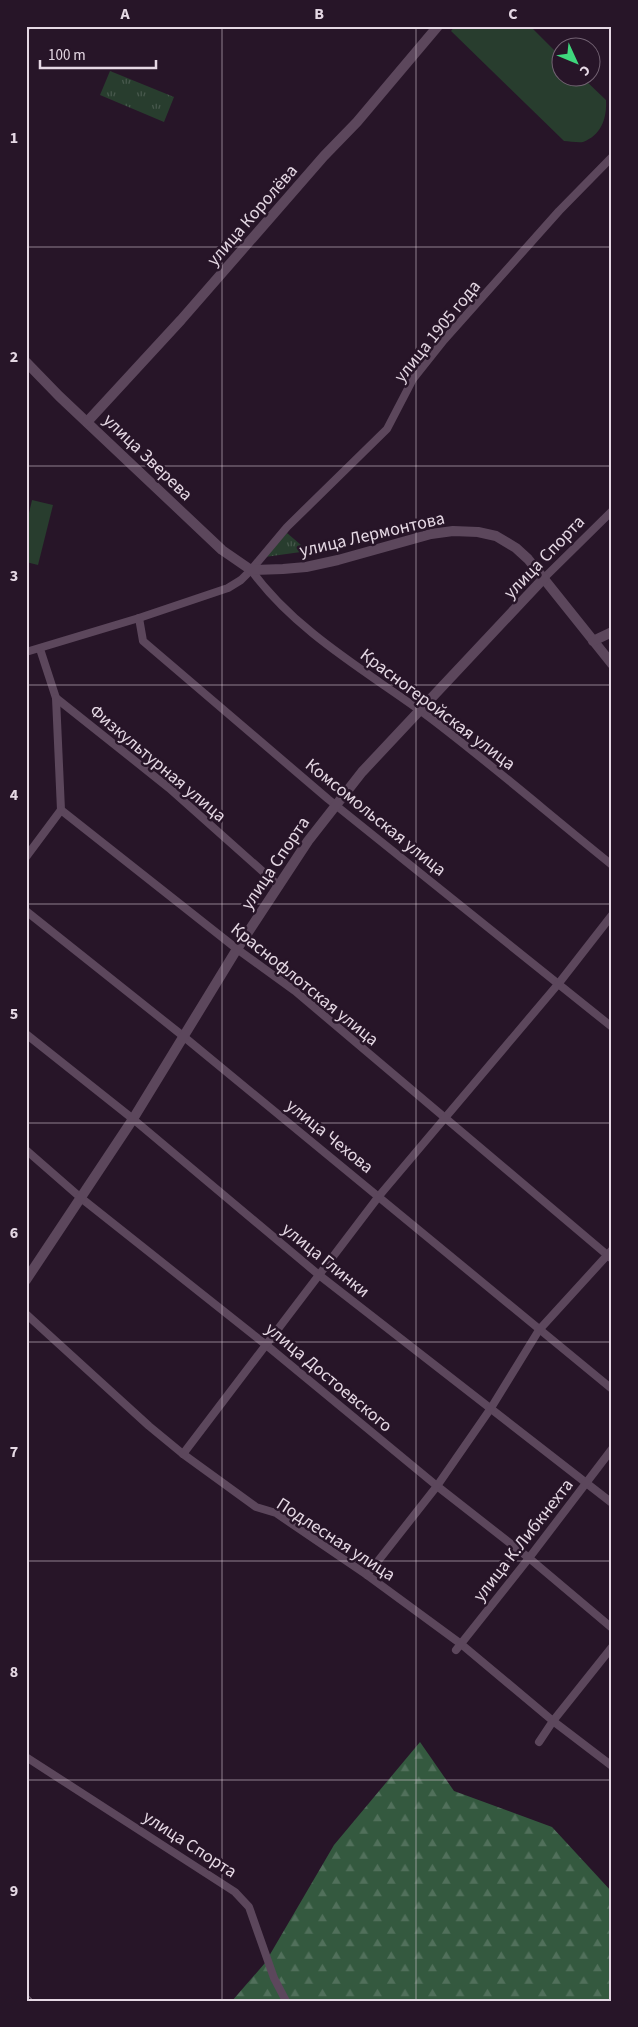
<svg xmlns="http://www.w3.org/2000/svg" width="638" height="2027" font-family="'Source Sans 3',sans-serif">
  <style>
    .grass { fill: url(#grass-tufts) }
    .forest { fill: url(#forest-firs) }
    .pitch { fill: #283d2e }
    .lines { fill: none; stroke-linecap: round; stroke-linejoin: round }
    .street { stroke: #5c475c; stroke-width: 8 }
    .secondary { stroke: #5c475c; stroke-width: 10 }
    .rail-casing { stroke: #7d6e7d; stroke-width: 4.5 }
    .rail { stroke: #271528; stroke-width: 2.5; stroke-dasharray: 8; stroke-linecap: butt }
    .grid { fill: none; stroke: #e5d8e4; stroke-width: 1; stroke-opacity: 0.55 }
    .labels { text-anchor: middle; stroke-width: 5; stroke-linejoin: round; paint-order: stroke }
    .street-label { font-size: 18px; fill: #e5d8e4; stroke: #271528 }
    .neatline { fill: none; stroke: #e5d8e4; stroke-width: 2 }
    .grid-label { font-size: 16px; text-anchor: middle; font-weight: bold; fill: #e5d8e4 }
  </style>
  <defs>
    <pattern id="grass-tufts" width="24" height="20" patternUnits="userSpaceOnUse" patternTransform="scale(1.25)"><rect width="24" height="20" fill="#283d2e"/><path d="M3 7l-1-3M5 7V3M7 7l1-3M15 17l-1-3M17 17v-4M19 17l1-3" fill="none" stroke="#47584c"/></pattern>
    <pattern id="forest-firs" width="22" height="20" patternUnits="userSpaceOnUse" patternTransform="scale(1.25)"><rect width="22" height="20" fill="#34593f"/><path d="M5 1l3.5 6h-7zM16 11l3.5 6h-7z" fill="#51705b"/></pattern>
  </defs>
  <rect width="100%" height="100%" fill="#271528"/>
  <g class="grass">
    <polygon points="110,71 174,97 164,122 100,95"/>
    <polygon points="287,533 308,551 265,557"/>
  </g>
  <polygon class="forest" points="420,1742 454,1791 552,1827 612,1892 612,2001 232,2001 265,1963 334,1845"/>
  <g class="pitch">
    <path d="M 455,26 L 530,26 L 560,56 L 560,78 L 583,78 L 606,100 C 607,117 602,135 583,142 C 578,143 569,141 564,141 L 451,31 Z"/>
    <polygon points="32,500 53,505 38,565 26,562 26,526"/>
  </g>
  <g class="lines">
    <g class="street">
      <polyline points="26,28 27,26"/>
      <path d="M 251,570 C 297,633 368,672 429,717 C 491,764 551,816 612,865"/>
      <polyline points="544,578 612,511"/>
      <polyline points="139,618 143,641 328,799 612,1027"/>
      <polyline points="40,649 56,698 169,788 279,886"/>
      <polyline points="26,652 139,618 228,588 241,580 251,570 287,527 387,429 413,379 444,340 559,211 612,157"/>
      <polyline points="56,698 61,810 237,949 295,991 612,1259"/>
      <polyline points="26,857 61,810"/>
      <polyline points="26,911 183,1036 612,1389"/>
      <polyline points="26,1034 133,1119 319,1275 612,1503"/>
      <polyline points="26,1150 81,1198 265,1344 437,1486 529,1558 612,1628"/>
      <polyline points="26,1314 149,1426 183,1454 256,1507 276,1513 367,1575 461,1644 553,1721 612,1766"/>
      <polyline points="183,1454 379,1196 559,983 612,915"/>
      <polyline points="367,1575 437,1486 491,1408 539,1330 612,1250"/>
      <polyline points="456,1650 529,1558 612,1449"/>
      <polyline points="539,1742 553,1721 612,1647"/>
      <polyline points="26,1757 235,1892 249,1907 274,1978 286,2001"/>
    </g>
    <g class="secondary">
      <polyline points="26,362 59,396 222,550 251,570 283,569 306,567 338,560 431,534 453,531 478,532 496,536 516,548 528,559 612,664"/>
      <polyline points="87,422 181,320 324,156 357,122 438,26"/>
      <polyline points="593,641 612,632"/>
      <polyline points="26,1280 133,1119 237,949 308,841 362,772 544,578"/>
    </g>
    <defs>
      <polyline id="rail" points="26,1996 31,2001"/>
    </defs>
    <use href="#rail" class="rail-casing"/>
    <use href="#rail" class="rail"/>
  </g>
  <path class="grid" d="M 222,26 L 222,2001M 416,26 L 416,2001M 26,247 L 612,247M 26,466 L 612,466M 26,685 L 612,685M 26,904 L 612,904M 26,1123 L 612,1123M 26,1342 L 612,1342M 26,1561 L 612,1561M 26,1780 L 612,1780"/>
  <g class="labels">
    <g class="street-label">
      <text transform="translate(252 215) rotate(-49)" y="6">улица Королёва</text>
      <text transform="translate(437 331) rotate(-51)" y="6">улица 1905 года</text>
      <text transform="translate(148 457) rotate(44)" y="6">улица Зверева</text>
      <text transform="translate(372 534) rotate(-13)" y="6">улица Лермонтова</text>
      <text transform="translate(544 557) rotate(-46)" y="6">улица Спорта</text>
      <text transform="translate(438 709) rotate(37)" y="6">Красногеройская улица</text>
      <text transform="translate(158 763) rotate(40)" y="6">Физкультурная улица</text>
      <text transform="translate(376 817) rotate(39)" y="6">Комсомольская улица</text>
      <text transform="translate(275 863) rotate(-56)" y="6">улица Спорта</text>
      <text transform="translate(305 984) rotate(39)" y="6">Краснофлотская улица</text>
      <text transform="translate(330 1136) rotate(39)" y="6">улица Чехова</text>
      <text transform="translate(326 1260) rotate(39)" y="6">улица Глинки</text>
      <text transform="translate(329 1377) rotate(40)" y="6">улица Достоевского</text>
      <text transform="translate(336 1539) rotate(33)" y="6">Подлесная улица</text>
      <text transform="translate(523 1540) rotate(-52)" y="6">улица К.Либкнехта</text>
      <text transform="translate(190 1844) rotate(33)" y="6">улица Спорта</text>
    </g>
  </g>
  <rect width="638" height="2027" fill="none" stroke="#271528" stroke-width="55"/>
  <g transform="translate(576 62) rotate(134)"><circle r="24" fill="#271528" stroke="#736373"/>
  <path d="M0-4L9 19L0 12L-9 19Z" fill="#3fd77d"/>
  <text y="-8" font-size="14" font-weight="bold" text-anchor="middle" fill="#e5d8e4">С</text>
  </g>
  <path d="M40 60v8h116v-8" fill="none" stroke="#e5d8e4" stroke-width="2.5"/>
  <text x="48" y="60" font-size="15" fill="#e5d8e4" stroke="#271528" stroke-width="4" paint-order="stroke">100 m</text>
  <rect x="28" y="28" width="582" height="1972" class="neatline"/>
  <g class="grid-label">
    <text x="125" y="19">A</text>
    <text x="319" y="19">B</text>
    <text x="513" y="19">C</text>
    <text x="14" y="143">1</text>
    <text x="14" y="362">2</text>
    <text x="14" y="581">3</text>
    <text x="14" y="800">4</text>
    <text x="14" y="1019">5</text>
    <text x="14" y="1238">6</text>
    <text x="14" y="1457">7</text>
    <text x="14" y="1677">8</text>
    <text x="14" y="1896">9</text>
  </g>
</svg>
